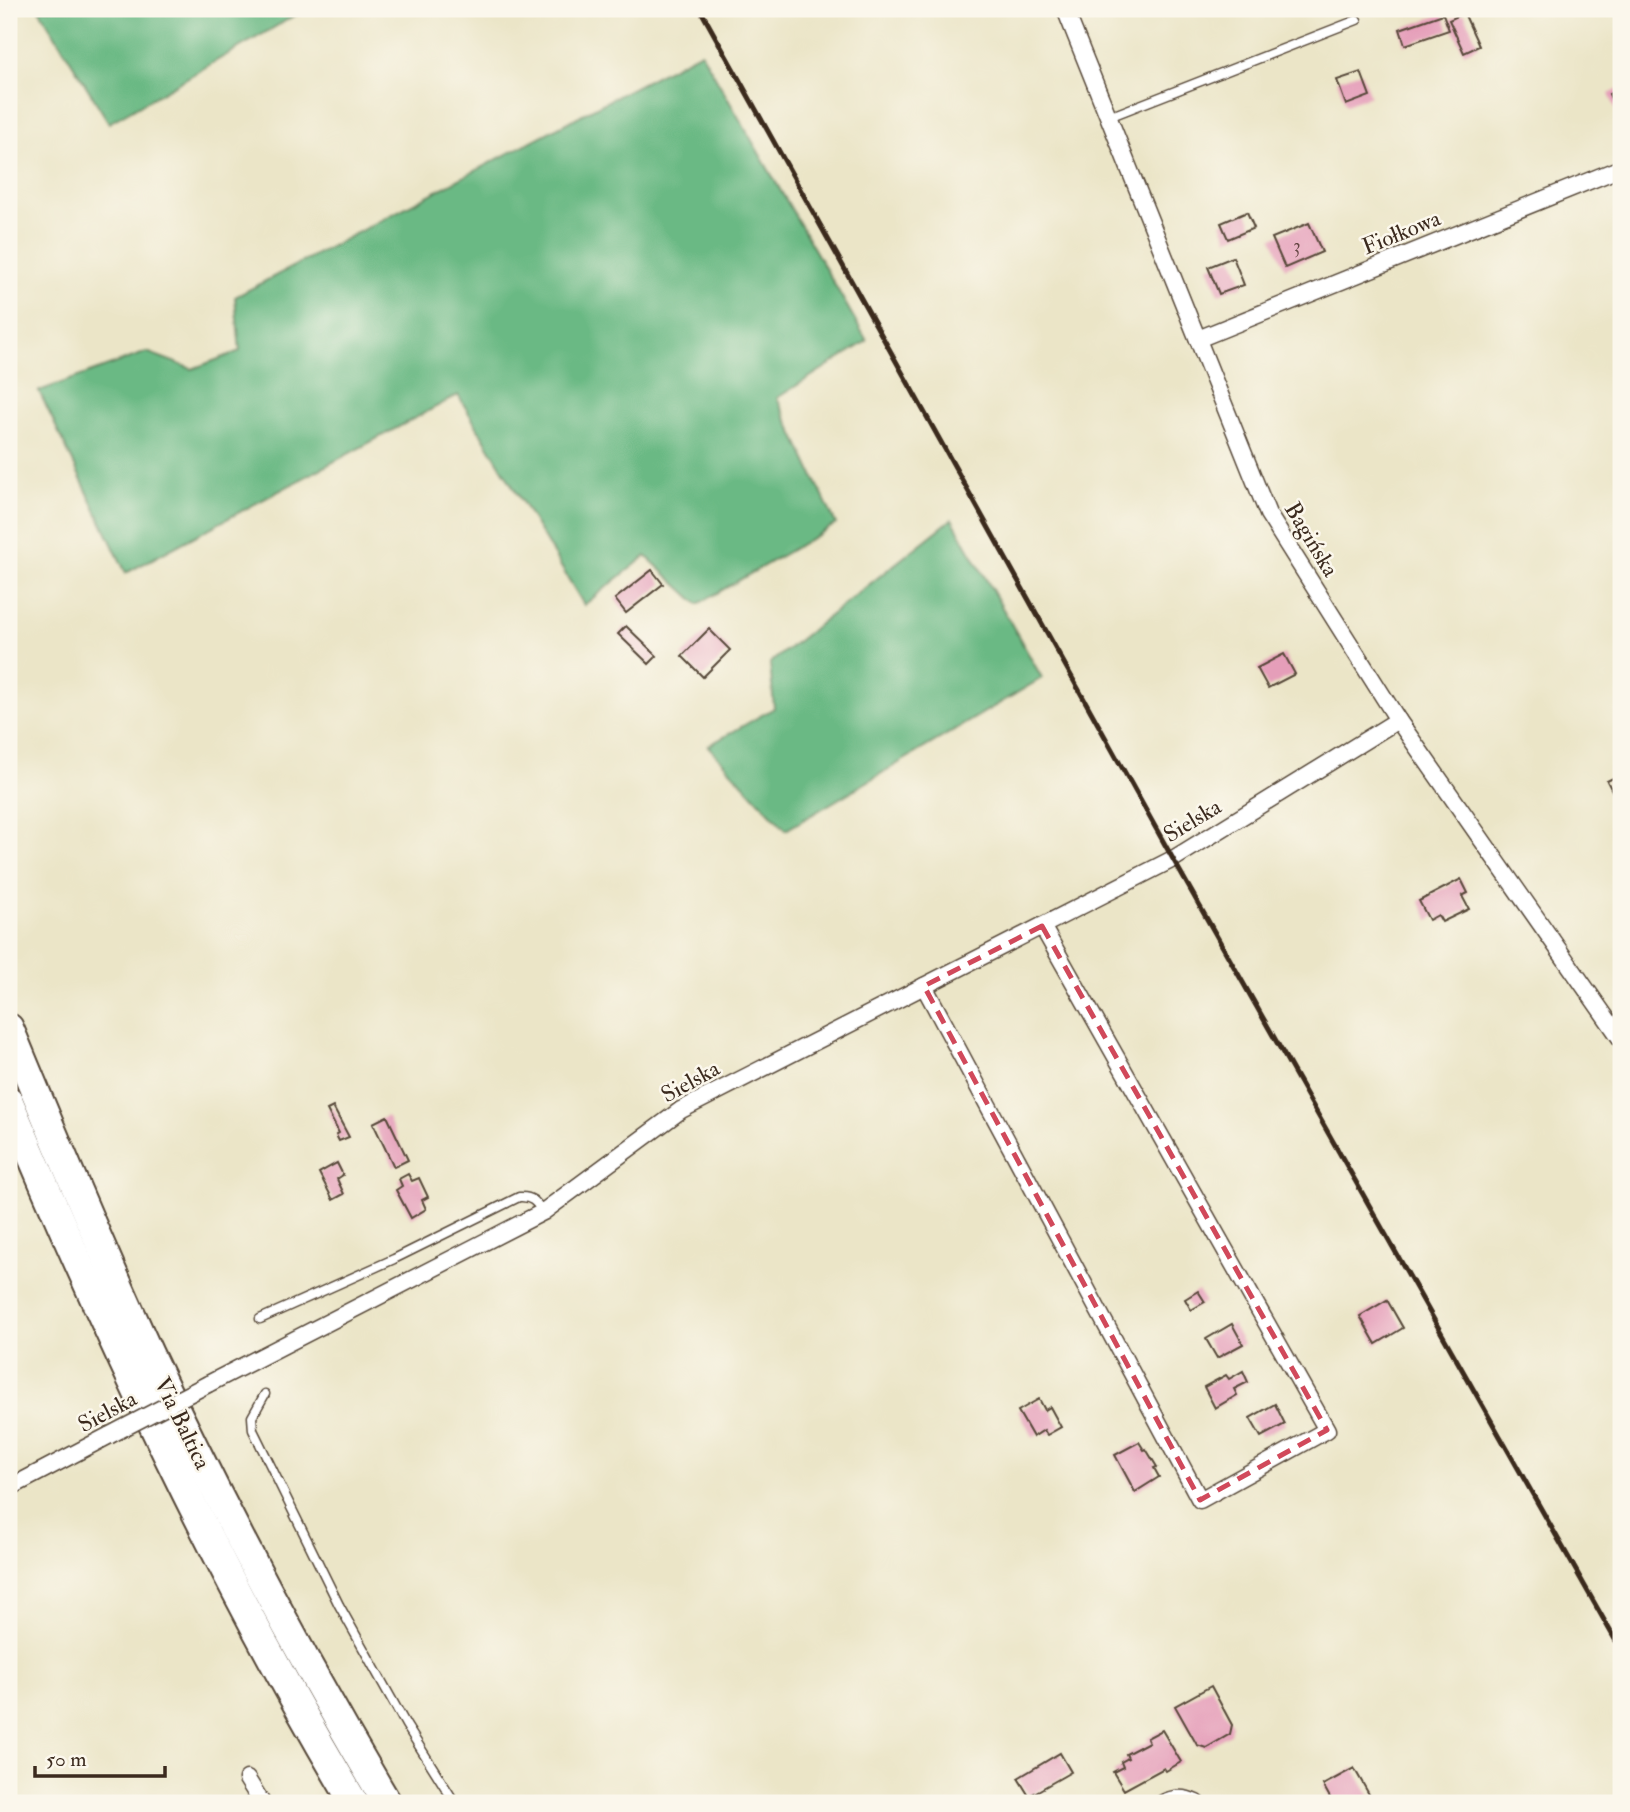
<svg xmlns="http://www.w3.org/2000/svg" width="1630" height="1812" font-family="'IM FELL Double Pica',serif">
  <style>
    .forest { fill: #6ab984; stroke: #527251; stroke-width: 2 }
    .building { fill: #e59eb9 }
    .lines { fill: none; stroke-linecap: round; stroke-linejoin: round }
    .service-casing { stroke: #554637; stroke-width: 11 }
    .minor-casing { stroke: #554637; stroke-width: 19 }
    .motorway-casing { stroke: #554637; stroke-width: 32 }
    .service { stroke: #fff; stroke-width: 8 }
    .minor { stroke: #fff; stroke-width: 16 }
    .motorway { stroke: #fff; stroke-width: 28 }
    .rail { stroke: #3b2a1e; stroke-width: 5 }
    .minor-bridge-casing { stroke: #554637; stroke-width: 19; stroke-linecap: butt }
    .minor-bridge { stroke: #fff; stroke-width: 16 }
    .marked { fill: none; stroke: #d1495b; stroke-width: 5; stroke-dasharray: 14 9; stroke-linejoin: round }
    .labels { text-anchor: middle; stroke-width: 5; stroke-linejoin: round; paint-order: stroke }
    .number-label { font-size: 19px; fill: #664745 }
    .street-label { font-size: 23px; fill: #3b2a1e; stroke: #fbf7ec }
  </style>
  <rect width="100%" height="100%" fill="#fbf7ec"/>
  <filter id="ink" filterUnits="userSpaceOnUse"><feTurbulence type="fractalNoise" baseFrequency=".0143" numOctaves="2"/><feDisplacementMap in="SourceGraphic" scale="14" xChannelSelector="R" yChannelSelector="G"/><feConvolveMatrix kernelMatrix="1 2 1 2 8 2 1 2 1" color-interpolation-filters="sRGB"/></filter>
  <filter id="wash" filterUnits="userSpaceOnUse"><feTurbulence type="fractalNoise" baseFrequency=".00686" numOctaves="4" result="noise"/><feDisplacementMap in="SourceGraphic" scale="28" xChannelSelector="R" yChannelSelector="G"/><feGaussianBlur stdDeviation="1.57" result="paint"/><feColorMatrix in="noise" values="0 0 0 0 0 0 0 0 0 0 0 0 0 0 0 0 0 1.4 0 .05"/><feComposite in="paint" operator="in"/></filter>
  <g filter="url(#wash)">
    <rect width="100%" height="100%" fill="#ebe5c7"/>
    <g class="forest">
      <polygon points="39,9 306,9 109,123"/>
      <polygon points="701,52 867,341 777,398 836,524 698,604 646,556 584,605 458,395 126,573 39,391 147,352 192,369 240,351 235,297"/>
      <polygon points="952,519 1042,678 786,830 708,746 774,708 770,663"/>
    </g>
    <g id="blocks">
      <g class="building">
        <polygon points="1464,13 1479,46 1464,53 1449,20"/>
        <polygon points="1443,14 1449,30 1405,45 1400,29"/>
        <polygon points="1361,72 1370,96 1346,105 1337,80"/>
        <polygon points="1621,88 1621,117 1619,117 1609,94"/>
        <polygon points="1247,212 1254,228 1228,239 1221,223"/>
        <polygon points="1309,223 1322,252 1285,268 1272,238"/>
        <polygon points="1233,257 1244,285 1219,294 1208,267"/>
        <polygon points="652,570 663,584 626,613 615,599"/>
        <polygon points="626,626 657,656 649,664 618,634"/>
        <polygon points="709,629 730,650 703,677 682,656"/>
        <polygon points="1284,654 1295,674 1268,688 1257,668"/>
        <polygon points="1621,774 1621,800 1618,802 1607,781"/>
        <polygon points="1461,879 1468,893 1462,896 1469,909 1442,922 1438,915 1429,920 1419,901"/>
        <polygon points="333,1107 349,1137 339,1141 336,1135 339,1133 327,1110"/>
        <polygon points="387,1116 408,1160 394,1167 373,1123"/>
        <polygon points="337,1163 343,1175 337,1179 344,1194 333,1200 319,1173"/>
        <polygon points="408,1174 412,1181 419,1178 428,1197 422,1200 426,1209 411,1218 396,1190 402,1186 399,1179"/>
        <polygon points="1198,1291 1205,1302 1191,1310 1185,1299"/>
        <polygon points="1387,1300 1403,1328 1376,1344 1360,1316"/>
        <polygon points="1232,1324 1243,1344 1217,1358 1206,1339"/>
        <polygon points="1243,1371 1248,1382 1234,1389 1237,1395 1215,1408 1204,1387 1226,1375 1229,1379"/>
        <polygon points="1039,1399 1045,1410 1050,1407 1061,1427 1047,1435 1044,1430 1033,1437 1018,1411"/>
        <polygon points="1275,1404 1285,1424 1261,1437 1250,1418"/>
        <polygon points="1139,1442 1144,1450 1146,1449 1157,1467 1154,1468 1159,1477 1135,1492 1115,1455"/>
        <polygon points="1211,1686 1232,1725 1230,1734 1206,1748 1197,1745 1175,1706"/>
        <polygon points="1162,1730 1181,1762 1166,1771 1164,1768 1124,1790 1113,1772 1123,1767 1121,1762 1128,1758 1126,1754 1149,1742 1147,1738"/>
        <polygon points="1060,1753 1071,1772 1029,1796 1018,1778"/>
        <polygon points="1354,1768 1370,1796 1357,1803 1333,1803 1323,1785"/>
      </g>
    </g>
  </g>
  <g filter="url(#ink)">
    <use href="#blocks" fill-opacity="0" stroke="#554637" stroke-width="2"/>
    <g class="lines">
      <defs>
        <g id="service">
          <polyline points="1109,117 1357,20"/>
          <path d="M 260,1319 L 394,1259 L 519,1197 C 532,1196 536,1202 543,1212"/>
          <polyline points="265,1394 252,1417 253,1430 339,1605 406,1725 455,1803"/>
        </g>
        <g id="minor">
          <polyline points="1065,9 1268,514 1398,720 1621,1039"/>
          <polyline points="1198,339 1621,168"/>
          <polyline points="924,986 1200,1500 1327,1430 1042,926"/>
          <polyline points="208,1384 543,1212 681,1110 1173,859 1398,720"/>
          <polyline points="9,1488 110,1435"/>
          <polyline points="247,1779 262,1803"/>
          <path d="M 1163,1803 C 1174,1797 1184,1797 1196,1803"/>
        </g>
        <g id="motorway">
          <path d="M 9,1028 C 54,1137 100,1247 149,1354 C 221,1507 301,1658 387,1803"/>
          <path d="M 9,1102 C 110,1343 221,1579 354,1803"/>
        </g>
      </defs>
      <use href="#service" class="service-casing"/>
      <use href="#minor" class="minor-casing"/>
      <use href="#motorway" class="motorway-casing"/>
      <use href="#service" class="service"/>
      <use href="#minor" class="minor"/>
      <use href="#motorway" class="motorway"/>
      <polyline class="rail" points="700,9 1173,859 1621,1650"/>
      <defs>
        <polyline id="minor-bridge" points="110,1435 208,1384"/>
      </defs>
      <use href="#minor-bridge" class="minor-bridge-casing"/>
      <use href="#minor-bridge" class="minor-bridge"/>
    </g>
  </g>
  <path class="marked" d="M 1042,926 L 1327,1430 L 1200,1500 L 924,986 Z"/>
  <g class="labels">
    <g class="number-label">
      <text x="1297" y="252">3</text>
    </g>
    <g class="street-label">
      <text transform="translate(1401 232) rotate(-22)" y="8">Fiołkowa</text>
      <text transform="translate(1312 539) rotate(59)" y="8">Bagińska</text>
      <text transform="translate(1192 820) rotate(-31)" y="8">Sielska</text>
      <text transform="translate(690 1081) rotate(-29)" y="8">Sielska</text>
      <text transform="translate(107 1411) rotate(-28)" y="8">Sielska</text>
      <text transform="translate(183 1423) rotate(64)" y="8">Via Baltica</text>
    </g>
  </g>
  <rect width="1630" height="1812" fill="none" stroke="#fbf7ec" stroke-width="35"/>
  <path d="M35 1766v10h130v-10" fill="none" stroke="#3b2a1e" stroke-width="3.5"/>
  <text x="46" y="1766" font-size="21" fill="#3b2a1e" stroke="#fbf7ec" stroke-width="5" paint-order="stroke">50 m</text>
</svg>
